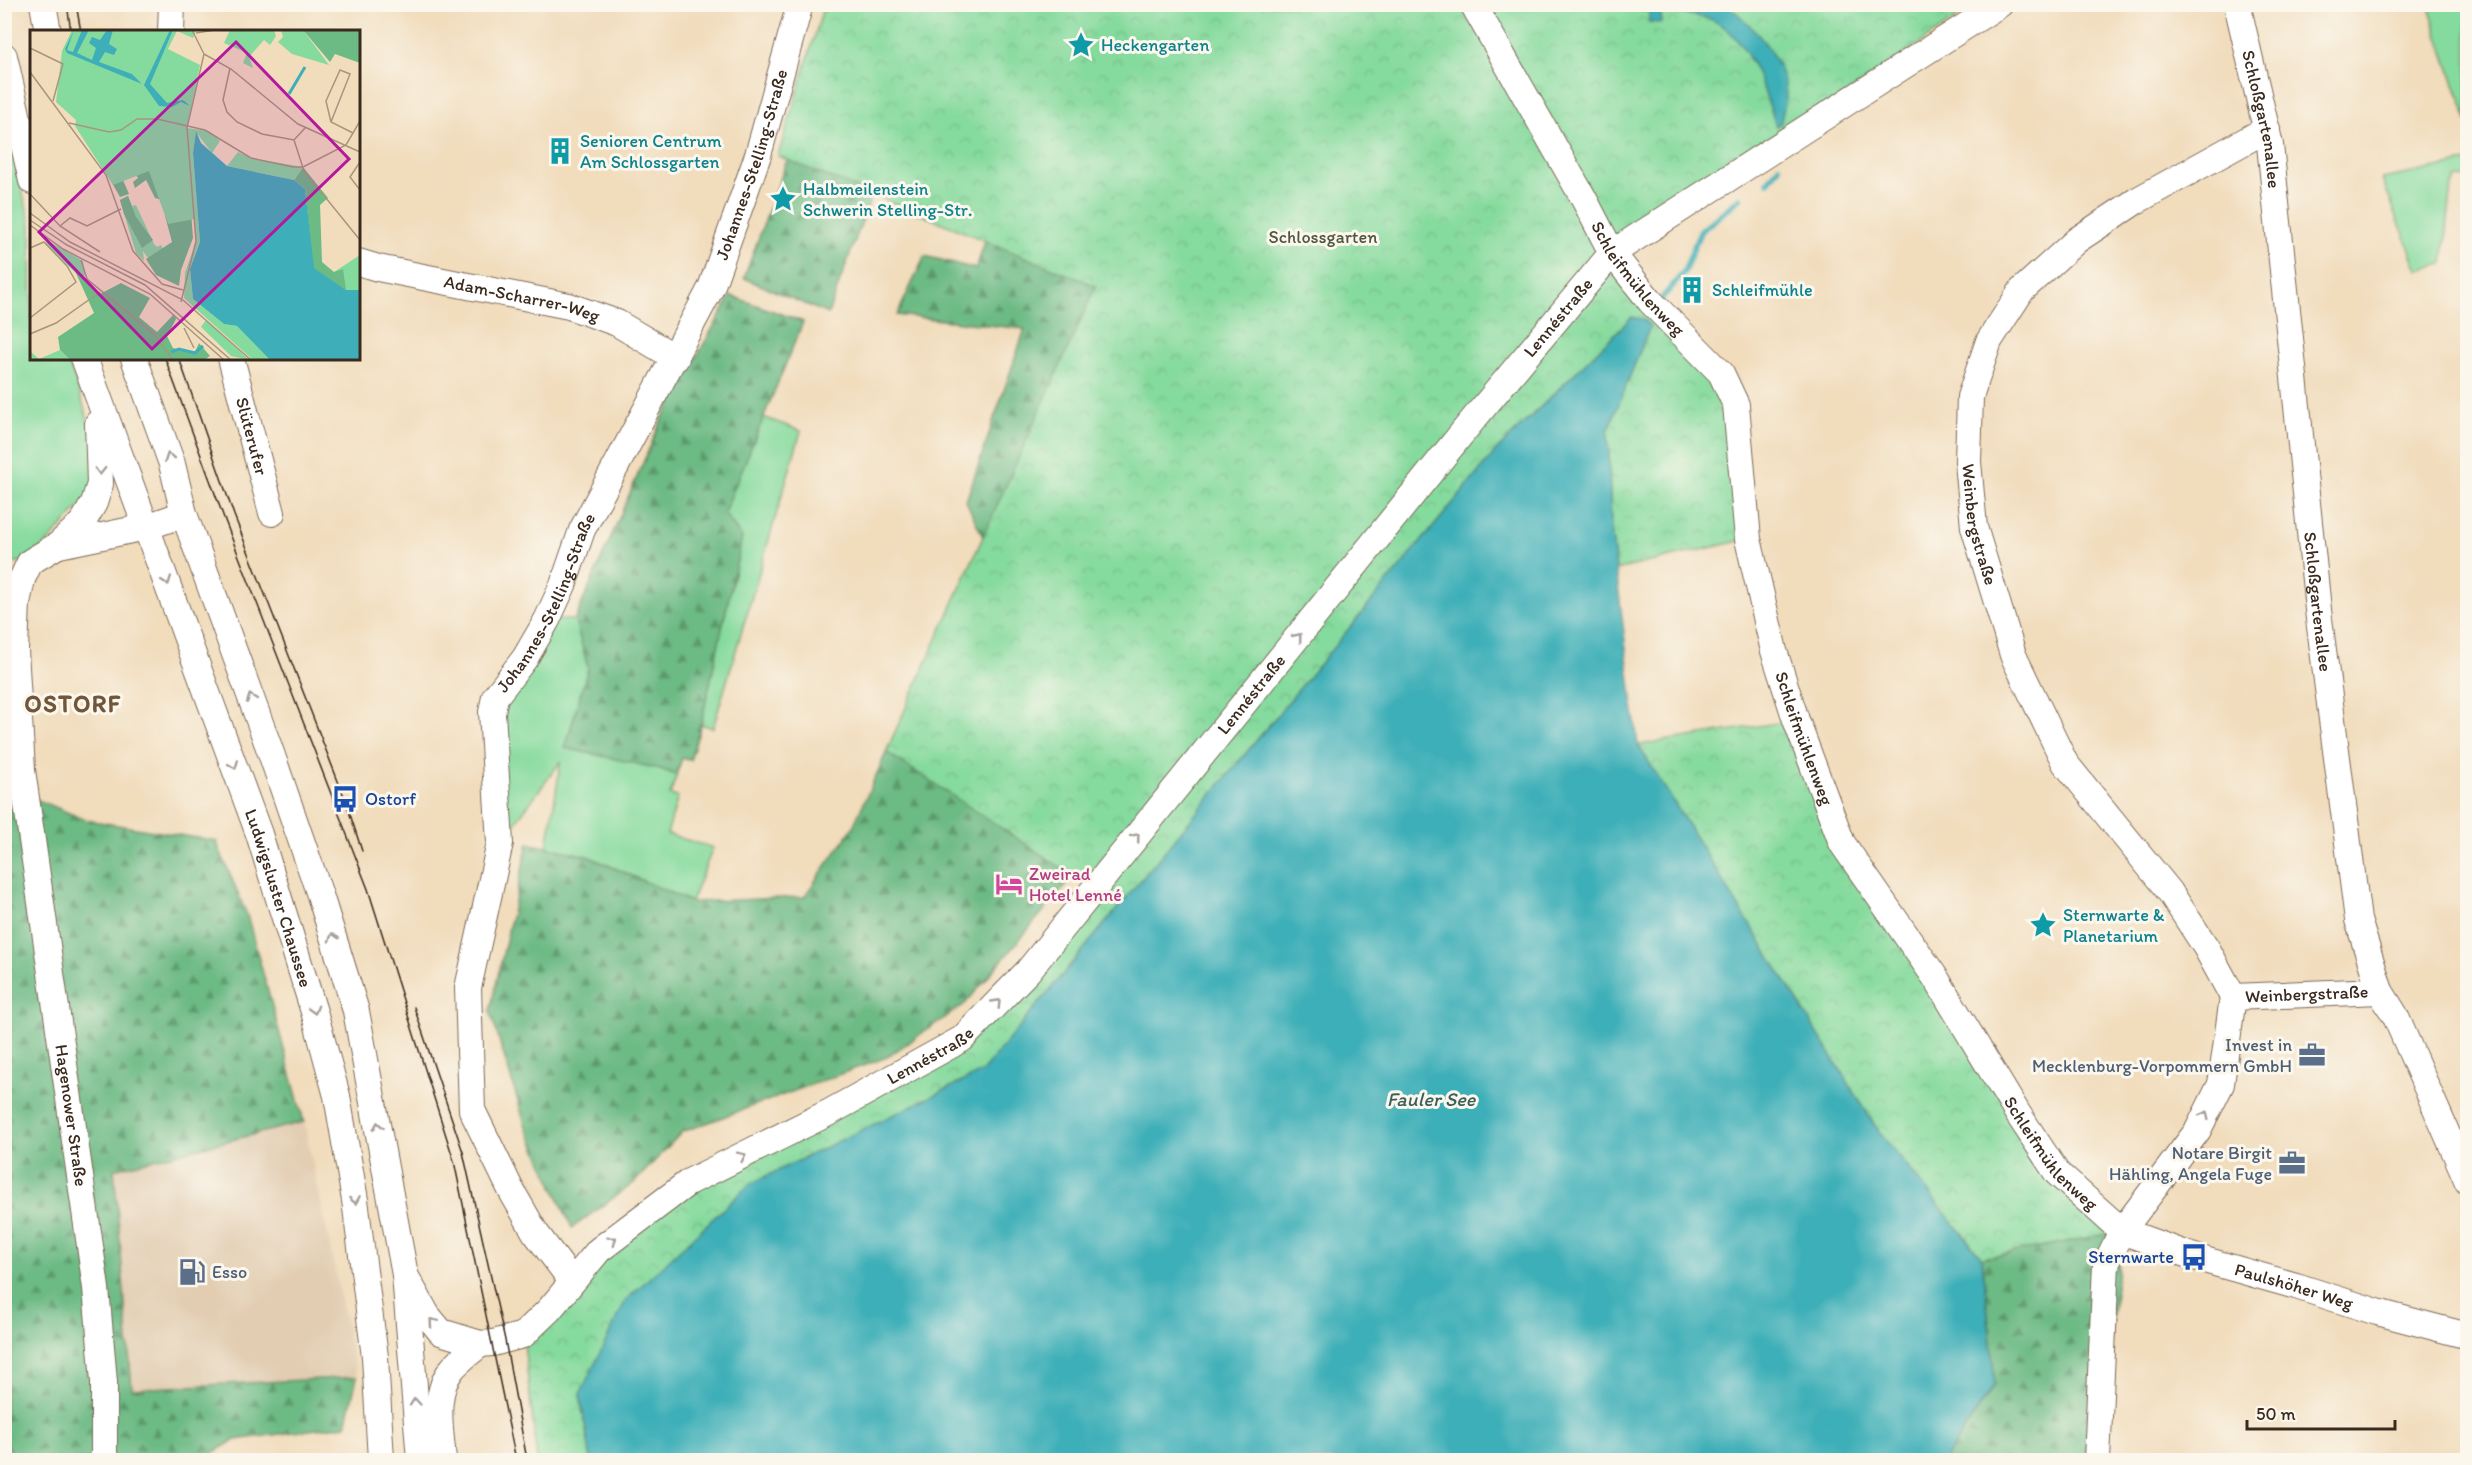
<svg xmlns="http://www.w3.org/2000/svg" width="2472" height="1465" font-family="Itim,sans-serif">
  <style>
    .built { fill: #e2cdb2 }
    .grass { fill: #85da9d; stroke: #60825e; stroke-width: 1.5 }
    .forest { fill: url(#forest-firs); stroke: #547251; stroke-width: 1.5 }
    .park { fill: url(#park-crowns); stroke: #60825e; stroke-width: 1.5 }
    .water { fill: #3eafb8; stroke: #3c6c6b; stroke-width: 1.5 }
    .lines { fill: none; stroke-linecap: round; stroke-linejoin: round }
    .stream { stroke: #3eafb8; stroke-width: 6 }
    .minor-casing { stroke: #7b6855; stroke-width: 28 }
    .minor { stroke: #fff; stroke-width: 26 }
    .tram { stroke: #3b2a1e; stroke-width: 1.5 }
    .oneway { stroke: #a79f9a }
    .labels { text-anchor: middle; stroke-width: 6; stroke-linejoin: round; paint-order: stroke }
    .culture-label { font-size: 18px; fill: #0d838f; stroke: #fbf7ec; text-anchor: start }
    .street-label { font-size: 18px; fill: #3b2a1e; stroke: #fbf7ec }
    .park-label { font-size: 18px; fill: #4e563e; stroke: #fbf7ec }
    .transit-label { font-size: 18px; fill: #164399; stroke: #fbf7ec; text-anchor: start }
    .hotel-label { font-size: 18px; fill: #b23c85; stroke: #fbf7ec; text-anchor: start }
    .service-label { font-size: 18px; fill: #4e5e75; stroke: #fbf7ec; text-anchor: end }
    .water-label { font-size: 20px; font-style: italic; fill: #3c5f5c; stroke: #fbf7ec }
    .district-label { font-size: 24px; font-weight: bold; letter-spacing: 1.5px; fill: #725639; stroke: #fbf7ec }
    .inset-river { fill: none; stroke: #3eafb8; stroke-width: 3 }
    .inset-road { fill: none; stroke: #a8957d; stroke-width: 1.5 }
    .view { fill: #b5179e; fill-opacity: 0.15; stroke: #b5179e; stroke-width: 3 }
    .inset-edge { fill: none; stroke: #3b2a1e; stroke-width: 3 }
  </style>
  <defs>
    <pattern id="forest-firs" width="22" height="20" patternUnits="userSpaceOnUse" patternTransform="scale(1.5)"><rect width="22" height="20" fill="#6cba84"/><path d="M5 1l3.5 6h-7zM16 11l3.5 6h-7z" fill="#5a976b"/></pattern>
    <pattern id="park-crowns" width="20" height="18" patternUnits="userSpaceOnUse" patternTransform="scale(1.5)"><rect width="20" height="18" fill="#85da9d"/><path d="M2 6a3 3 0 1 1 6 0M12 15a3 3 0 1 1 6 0" fill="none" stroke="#74bb87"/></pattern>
  </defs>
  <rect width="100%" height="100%" fill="#fbf7ec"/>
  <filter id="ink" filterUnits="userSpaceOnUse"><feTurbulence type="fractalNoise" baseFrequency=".0167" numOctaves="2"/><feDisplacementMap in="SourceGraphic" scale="12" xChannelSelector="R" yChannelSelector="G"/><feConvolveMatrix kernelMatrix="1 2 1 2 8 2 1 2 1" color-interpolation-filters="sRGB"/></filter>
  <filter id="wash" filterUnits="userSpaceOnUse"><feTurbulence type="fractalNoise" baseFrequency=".008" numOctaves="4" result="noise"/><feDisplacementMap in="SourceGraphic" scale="24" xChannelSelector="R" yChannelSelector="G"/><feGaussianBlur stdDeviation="1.35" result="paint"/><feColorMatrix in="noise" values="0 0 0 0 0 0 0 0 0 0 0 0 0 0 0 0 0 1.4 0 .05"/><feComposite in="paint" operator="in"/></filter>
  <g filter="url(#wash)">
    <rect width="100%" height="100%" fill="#f1dcbc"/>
    <polygon class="built" points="304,1122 357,1377 132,1389 114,1169"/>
    <g class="grass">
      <polygon points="2428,5 2467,5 2467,121 2465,113"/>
      <polygon points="4,123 31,224 32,358 68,359 101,459 100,484 30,562 5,562"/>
      <polygon points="2467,162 2467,177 2457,178 2452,185 2443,264 2418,270 2382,179"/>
      <polygon points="731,296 803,322 763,417 801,431 713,728 701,724 690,760 682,758 670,795 678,797 667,834 713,848 691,902 587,856 547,847 561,761 500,843 492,742 508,681 547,620 575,620 663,417"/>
    </g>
    <g class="forest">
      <path d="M 836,5 L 969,5 L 967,15 L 970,69 L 994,117 L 1109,161 L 1176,83 L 1218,49 L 1202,5 L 1346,5 L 1317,37 L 1365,28 L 1368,5 L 1631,5 L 1649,12 L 1649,22 L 1660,22 L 1661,12 C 1674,14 1690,14 1703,17 C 1745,26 1765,90 1776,126 L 1740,132 L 1639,103 L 1564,222 L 1583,257 L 1437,441 L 1328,569 L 1234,686 L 965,1004 L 887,1057 L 682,1132 L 634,1183 L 572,1228 L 525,1124 L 490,1011 L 528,843 L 587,856 L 691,902 L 804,897 L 852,829 L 916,686 L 995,710 L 1103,774 L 1172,730 L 1273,594 L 1349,487 L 1313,401 L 1202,557 L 1084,636 L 1079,732 L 981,684 L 1025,606 L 1008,590 L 966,501 L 1025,329 L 897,315 L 925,256 L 976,269 L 1010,163 L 899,121 L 828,314 L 744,278 L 798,130 Z"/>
      <polygon points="731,296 803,322 724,513 742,538 701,724 690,760 682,758 676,775 660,769 565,748 588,668 575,620 663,417"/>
      <polygon points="4,786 86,820 216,841 247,915 304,1122 114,1169 132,1389 357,1377 346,1425 235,1440 200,1460 5,1460"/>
      <polygon points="2122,1231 2097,1460 1944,1460 1995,1384 1982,1258"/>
    </g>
    <g class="park">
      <polygon points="824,5 1976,5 1613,253 1736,405 1748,539 1616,570 1611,529 1608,430 1650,326 1632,317 1497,450 982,1072 750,1184 580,1394 591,1460 537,1460 523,1335 689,1182 962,1039 1089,886 886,752 1096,286 778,156"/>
      <polygon points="1796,720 1842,843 2018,1114 2122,1231 1982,1258 1879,1132 1638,745"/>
    </g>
    <g class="water">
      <path d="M 1631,5 L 1727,5 C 1754,26 1785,60 1786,97 C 1786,105 1781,114 1781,123 L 1776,126 C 1765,90 1745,26 1703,17 C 1690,13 1675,14 1661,12 L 1661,23 L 1649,22 L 1649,12 Z"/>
      <polygon points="1632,317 1644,320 1650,326 1608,431 1611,529 1638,745 1879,1132 1982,1258 1995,1384 1944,1460 591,1460 580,1394 626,1300 750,1184 982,1072 1497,450"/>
    </g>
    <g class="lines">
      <g class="stream">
        <polyline points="1768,182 1779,167"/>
        <polyline points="1660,301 1684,272 1700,232 1740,198"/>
      </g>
    </g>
  </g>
  <g filter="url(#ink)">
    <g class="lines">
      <defs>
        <g id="minor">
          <polyline points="43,4 48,32"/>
          <path id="s1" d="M 1473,4 L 1584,199 L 1612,253 L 1650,301 L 1721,373 L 1736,405 L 1748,539 L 1774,651 L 1796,720 L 1842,843 L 1937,980 L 2018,1114 L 2057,1173 L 2122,1231 L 2194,1257 L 2296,1286 L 2377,1312 L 2468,1336"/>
          <path id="s2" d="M 2237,4 L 2270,145 L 2319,619 L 2358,920 L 2380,991 L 2395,1015 L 2468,1182"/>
          <polyline points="171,32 172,4"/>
          <polyline points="4,56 32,181"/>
          <path id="s3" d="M 2267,129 L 2136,201 L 2077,240 L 2022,290 L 1989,341 L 1970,397 L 1968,462 L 1974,527 L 2013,655 L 2065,763 L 2170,892 L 2207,949 L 2233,997 L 2380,991"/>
          <path id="s4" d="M 358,262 L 378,268 L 569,306 L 617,323 L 676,358"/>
          <path id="s5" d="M 84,358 L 259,834 L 315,1015 L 337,1096 L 355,1200 L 375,1357 L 381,1460"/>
          <polyline points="134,358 172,464 184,514 271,753 320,895 356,1011 405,1275 420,1460"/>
          <path id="s6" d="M 231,358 L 272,513"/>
          <path id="s7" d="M 98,423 L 100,484 L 94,503 L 83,522 L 58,545 L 30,562 L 22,579 L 17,603 L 15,650 L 22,770 L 96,1288 L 104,1382 L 104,1460"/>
          <polyline points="59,545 146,527 184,514"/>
          <path id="s8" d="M 405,1275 L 427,1315 L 441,1332 L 480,1344 L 493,1343 L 523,1335 L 549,1310 L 599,1250 L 689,1182 L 830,1112 L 962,1039 L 1028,971 L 1467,427 L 1612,253 L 2000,4"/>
          <path id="s9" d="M 572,1281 L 535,1232 L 511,1190 L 472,1110 L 468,988 L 500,843 L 492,712 L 495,697 L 525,658 L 547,620 L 563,585 L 582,530 L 711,288 L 758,155 L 800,4"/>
          <path d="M 443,1460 C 441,1432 432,1394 452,1369 C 459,1360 471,1352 480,1344"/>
          <polyline points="2097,1460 2106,1264 2122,1231 2198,1130 2221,1084 2233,997"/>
        </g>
      </defs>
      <use href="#minor" class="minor-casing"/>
      <use href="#minor" class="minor"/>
      <g class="tram">
        <polyline points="67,4 71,32"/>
        <polyline points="76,4 81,32"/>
        <polyline points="165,358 224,518 368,889 454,1161 516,1460"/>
        <polyline points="179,358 234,515 345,799 362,851"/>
        <polyline points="414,1007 463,1152 505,1340 527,1460"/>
      </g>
    </g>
    <defs><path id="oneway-chevron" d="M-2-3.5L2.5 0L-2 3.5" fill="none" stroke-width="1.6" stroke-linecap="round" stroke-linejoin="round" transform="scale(1.5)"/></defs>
    <g class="oneway">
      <use href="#oneway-chevron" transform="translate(169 457) rotate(-109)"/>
      <use href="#oneway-chevron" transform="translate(100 471) rotate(91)"/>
      <use href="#oneway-chevron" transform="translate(167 581) rotate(70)"/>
      <use href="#oneway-chevron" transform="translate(1298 637) rotate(-51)"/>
      <use href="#oneway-chevron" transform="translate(251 698) rotate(-110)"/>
      <use href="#oneway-chevron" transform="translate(234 765) rotate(70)"/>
      <use href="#oneway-chevron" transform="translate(1136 837) rotate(-51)"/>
      <use href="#oneway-chevron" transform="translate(333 937) rotate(-107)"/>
      <use href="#oneway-chevron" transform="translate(997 1003) rotate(-46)"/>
      <use href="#oneway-chevron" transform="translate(314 1010) rotate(74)"/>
      <use href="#oneway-chevron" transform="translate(2205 1115) rotate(-63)"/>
      <use href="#oneway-chevron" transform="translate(378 1126) rotate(-100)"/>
      <use href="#oneway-chevron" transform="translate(742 1156) rotate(-26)"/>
      <use href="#oneway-chevron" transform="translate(355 1200) rotate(81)"/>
      <use href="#oneway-chevron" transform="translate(613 1240) rotate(-37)"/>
      <use href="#oneway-chevron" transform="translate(433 1322) rotate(-131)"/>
      <use href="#oneway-chevron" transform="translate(415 1402) rotate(-95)"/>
    </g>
  </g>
  <defs>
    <symbol id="sight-bare" viewBox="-9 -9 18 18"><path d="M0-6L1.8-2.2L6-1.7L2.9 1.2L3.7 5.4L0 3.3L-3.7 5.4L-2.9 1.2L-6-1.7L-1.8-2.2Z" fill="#0f9aa8" stroke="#fbf7ec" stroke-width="2.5" paint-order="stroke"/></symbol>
    <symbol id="building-bare" viewBox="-9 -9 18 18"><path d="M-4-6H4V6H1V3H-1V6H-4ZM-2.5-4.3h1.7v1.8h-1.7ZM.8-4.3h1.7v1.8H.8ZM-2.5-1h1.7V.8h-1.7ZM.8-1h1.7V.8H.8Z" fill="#0f9aa8" stroke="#fbf7ec" stroke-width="2.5" paint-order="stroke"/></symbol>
    <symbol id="bus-bare" viewBox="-9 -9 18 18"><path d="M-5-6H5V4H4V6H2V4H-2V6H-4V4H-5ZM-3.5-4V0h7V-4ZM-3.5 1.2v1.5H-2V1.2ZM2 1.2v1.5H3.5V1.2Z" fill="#1a4fb4" stroke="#fbf7ec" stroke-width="2.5" paint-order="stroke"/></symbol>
    <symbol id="hotel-bare" viewBox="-9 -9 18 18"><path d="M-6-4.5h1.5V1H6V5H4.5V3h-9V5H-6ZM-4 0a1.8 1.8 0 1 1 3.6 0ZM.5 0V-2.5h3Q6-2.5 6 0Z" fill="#d1479c" stroke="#fbf7ec" stroke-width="2.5" paint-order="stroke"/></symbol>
    <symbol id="office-bare" viewBox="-9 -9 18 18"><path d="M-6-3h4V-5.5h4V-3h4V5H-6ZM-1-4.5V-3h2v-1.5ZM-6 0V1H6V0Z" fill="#5c6f8a" stroke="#fbf7ec" stroke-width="2.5" paint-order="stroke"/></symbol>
    <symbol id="fuel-bare" viewBox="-9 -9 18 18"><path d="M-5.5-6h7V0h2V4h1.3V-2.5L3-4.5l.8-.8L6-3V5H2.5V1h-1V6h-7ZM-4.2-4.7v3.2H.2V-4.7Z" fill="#5c6f8a" stroke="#fbf7ec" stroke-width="2.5" paint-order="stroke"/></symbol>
  </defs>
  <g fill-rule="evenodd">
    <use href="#sight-bare" x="1062" y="26" width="38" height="38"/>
    <use href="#building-bare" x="541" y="132" width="38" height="38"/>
    <use href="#sight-bare" x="764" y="180" width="38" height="38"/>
    <use href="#building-bare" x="1673" y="271" width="38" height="38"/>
    <use href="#bus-bare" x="326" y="780" width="38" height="38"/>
    <use href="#hotel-bare" x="990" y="865" width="38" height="38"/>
    <use href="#sight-bare" x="2024" y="906" width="38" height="38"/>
    <use href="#office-bare" x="2293" y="1036" width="38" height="38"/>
    <use href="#office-bare" x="2273" y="1144" width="38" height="38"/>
    <use href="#bus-bare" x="2175" y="1238" width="38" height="38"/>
    <use href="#fuel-bare" x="173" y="1253" width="38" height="38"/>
  </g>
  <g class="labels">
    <g class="culture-label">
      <text x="1101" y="51">Heckengarten</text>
      <text x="580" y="147">Senioren Centrum<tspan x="580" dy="21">Am Schlossgarten</tspan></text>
      <text x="803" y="195">Halbmeilenstein<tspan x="803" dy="21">Schwerin Stelling-Str.</tspan></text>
      <text x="1712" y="296">Schleifmühle</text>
      <text x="2063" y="921">Sternwarte &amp;<tspan x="2063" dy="21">Planetarium</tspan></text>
    </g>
    <g class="street-label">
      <text dy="6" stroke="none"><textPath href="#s2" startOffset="118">Schloßgartenallee</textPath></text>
      <text dy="6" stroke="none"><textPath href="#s9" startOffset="1210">Johannes-Stelling-Straße</textPath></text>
      <text dy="6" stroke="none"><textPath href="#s1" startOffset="321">Schleifmühlenweg</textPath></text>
      <text dy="6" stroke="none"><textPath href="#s4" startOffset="168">Adam-Scharrer-Weg</textPath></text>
      <text dy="6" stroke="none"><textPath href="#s8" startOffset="1624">Lennéstraße</textPath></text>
      <text dy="6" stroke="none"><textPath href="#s6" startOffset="81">Slüterufer</textPath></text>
      <text dy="6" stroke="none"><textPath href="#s3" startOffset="543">Weinbergstraße</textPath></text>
      <text dy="6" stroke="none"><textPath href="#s9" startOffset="724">Johannes-Stelling-Straße</textPath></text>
      <text dy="6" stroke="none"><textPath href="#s2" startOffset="604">Schloßgartenallee</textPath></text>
      <text dy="6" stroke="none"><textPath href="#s8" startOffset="1138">Lennéstraße</textPath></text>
      <text dy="6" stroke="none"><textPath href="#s1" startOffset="825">Schleifmühlenweg</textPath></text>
      <text dy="6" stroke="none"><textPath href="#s5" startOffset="574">Ludwigsluster Chaussee</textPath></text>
      <text dy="6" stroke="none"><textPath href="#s3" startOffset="1161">Weinbergstraße</textPath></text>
      <text dy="6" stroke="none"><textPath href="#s8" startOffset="652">Lennéstraße</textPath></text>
      <text dy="6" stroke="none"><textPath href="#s7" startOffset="729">Hagenower Straße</textPath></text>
      <text dy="6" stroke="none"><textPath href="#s1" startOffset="1311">Schleifmühlenweg</textPath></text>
      <text dy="6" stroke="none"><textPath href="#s1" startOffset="1598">Paulshöher Weg</textPath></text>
    </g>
    <g class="park-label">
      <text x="1323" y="243">Schlossgarten</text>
    </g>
    <g class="transit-label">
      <text x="365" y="805">Ostorf</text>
      <text x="2174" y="1263" text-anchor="end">Sternwarte</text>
    </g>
    <g class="hotel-label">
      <text x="1029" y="880">Zweirad<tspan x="1029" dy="21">Hotel Lenné</tspan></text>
    </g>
    <g class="service-label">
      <text x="2292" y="1051">Invest in<tspan x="2292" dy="21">Mecklenburg-Vorpommern GmbH</tspan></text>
      <text x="2272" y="1159">Notare Birgit<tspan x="2272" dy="21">Hähling, Angela Fuge</tspan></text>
      <text x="212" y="1278" text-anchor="start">Esso</text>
    </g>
    <g class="water-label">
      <text x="1431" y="1106">Fauler See</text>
    </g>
    <g class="district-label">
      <text x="73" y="712">OSTORF</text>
    </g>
  </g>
  <g transform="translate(30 30)">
    <rect width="330" height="330" fill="#f1dcbc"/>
    <path d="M 200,0 L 244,0 L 246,6 L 240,15 L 234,10 L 219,27 L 223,38 L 213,33 L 217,23 L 194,13 ZM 251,0 L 273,0 L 299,35 L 262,24 L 248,12 L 253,7 ZM 98,166 L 102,176 L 106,175 L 124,214 L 127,217 L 131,215 L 134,221 L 118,228 L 113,221 L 114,231 L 106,223 L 90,170 ZM 18,211 L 53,231 L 55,245 L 51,248 L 15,214 ZM 330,225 L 330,260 L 316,260 L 295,248 ZM 176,290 L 190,302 L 219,330 L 201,326 L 171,297 Z" fill="#85da9d"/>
    <path d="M 273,0 L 330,0 L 330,33 L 305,24 L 300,32 ZM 68,41 L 84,42 L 66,77 L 76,89 L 92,86 L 96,59 L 105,63 L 114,55 L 129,76 L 142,77 L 151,72 L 160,76 L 148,85 L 151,100 L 155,101 L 163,208 L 151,240 L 149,256 L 126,245 L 116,229 L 142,212 L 135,186 L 157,179 L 154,137 L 145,134 L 148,154 L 145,169 L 152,178 L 140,181 L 138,172 L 125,168 L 116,150 L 105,158 L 103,152 L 108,148 L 102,138 L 90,143 L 99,164 L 90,167 L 56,107 L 60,103 L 78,109 L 87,129 L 98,135 L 110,130 L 110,113 L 94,102 L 107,92 L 117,98 L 117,103 L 120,99 L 109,87 L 85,100 L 47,91 ZM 273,137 L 298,168 L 290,175 L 292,232 L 304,242 L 313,239 L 316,260 L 283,238 L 275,159 L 264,150 ZM 98,166 L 106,187 L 123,210 L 112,218 L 94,184 L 90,170 ZM 45,241 L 68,265 L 91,253 L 120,268 L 109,287 L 127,302 L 144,284 L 146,289 L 137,306 L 143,318 L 164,324 L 169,313 L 180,326 L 174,330 L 40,330 L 30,320 L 28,307 L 64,283 Z" fill="#6cba84"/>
    <path d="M 42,0 L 166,0 L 163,8 L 147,1 L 138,19 L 170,35 L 157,98 L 179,101 L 190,111 L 182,123 L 166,102 L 163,123 L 170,212 L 160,239 L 163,269 L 194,294 L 207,296 L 240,330 L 223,330 L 154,268 L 155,243 L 166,211 L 165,189 L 138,194 L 119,141 L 83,155 L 45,96 L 46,90 L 26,72 L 32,21 ZM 208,122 L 221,128 L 273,137 L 264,150 L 197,136 Z" fill="#85da9d"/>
    <path d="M 30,320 L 40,330 L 0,330 L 0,321 L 9,329 Z" fill="#85da9d"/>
    <path d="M 44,0 L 37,20 L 43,22 L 52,0 L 59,0 L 47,23 L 62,30 L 66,18 L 59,13 L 62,7 L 70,10 L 77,0 L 83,0 L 79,14 L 87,19 L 84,25 L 75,22 L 69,32 L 102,44 L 112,54 L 37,23 L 35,19 ZM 140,0 L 143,0 L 120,54 L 137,73 L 153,70 L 160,76 L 151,72 L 142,77 L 129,76 L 114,55 ZM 166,101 L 171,113 L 197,136 L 264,150 L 275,159 L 284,238 L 316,260 L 330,260 L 330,330 L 240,330 L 207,296 L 194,294 L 163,269 L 160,239 L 170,212 L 163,123 Z" fill="#3eafb8"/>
    <path class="inset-river" d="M 259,64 L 275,37M 141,322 L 149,319 L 165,323 L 173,316"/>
    <path class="inset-road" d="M 166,3 L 185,0M 0,18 L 33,34 L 23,71M 174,24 L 201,39 L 268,94 L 330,122M 200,38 L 193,70 L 197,82 L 207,92 L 232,104 L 264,110 L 275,98M 0,42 L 76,145 L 103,221 L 132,254 L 153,260M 301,92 L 296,71 L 310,40 L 320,44 L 301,92 L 323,103M 39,93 L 79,102 L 91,100 L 107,89 L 127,89 L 175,100 L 221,128 L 263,137 L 273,137 L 316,115 L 330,91M 264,110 L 274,141 L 330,210M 330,132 L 320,147 L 330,160M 0,164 L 30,196 L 70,222M 0,183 L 40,212 L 153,270 L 221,330M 0,190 L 37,215 L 115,255 L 201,330M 0,195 L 33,219 L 120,264 L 194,330M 30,196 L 40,188 L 57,196 L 91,179M 0,218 L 14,212 L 37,236 L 46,252 L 0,288M 51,230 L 57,249 L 124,304 L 143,330M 151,272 L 166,211 L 157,98 L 174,24 L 162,0M 154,298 L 164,318M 0,304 L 26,293 L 70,262"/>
    <path class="view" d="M 206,12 L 319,129 L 122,319 L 9,202 Z"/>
    <rect width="330" height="330" class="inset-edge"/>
  </g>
  <rect width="2472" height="1465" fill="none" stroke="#fbf7ec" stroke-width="24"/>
  <path d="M2247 1420v9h148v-9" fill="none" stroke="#3b2a1e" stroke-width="3"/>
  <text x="2256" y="1420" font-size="18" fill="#3b2a1e" stroke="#fbf7ec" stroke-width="4.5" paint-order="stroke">50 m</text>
</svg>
